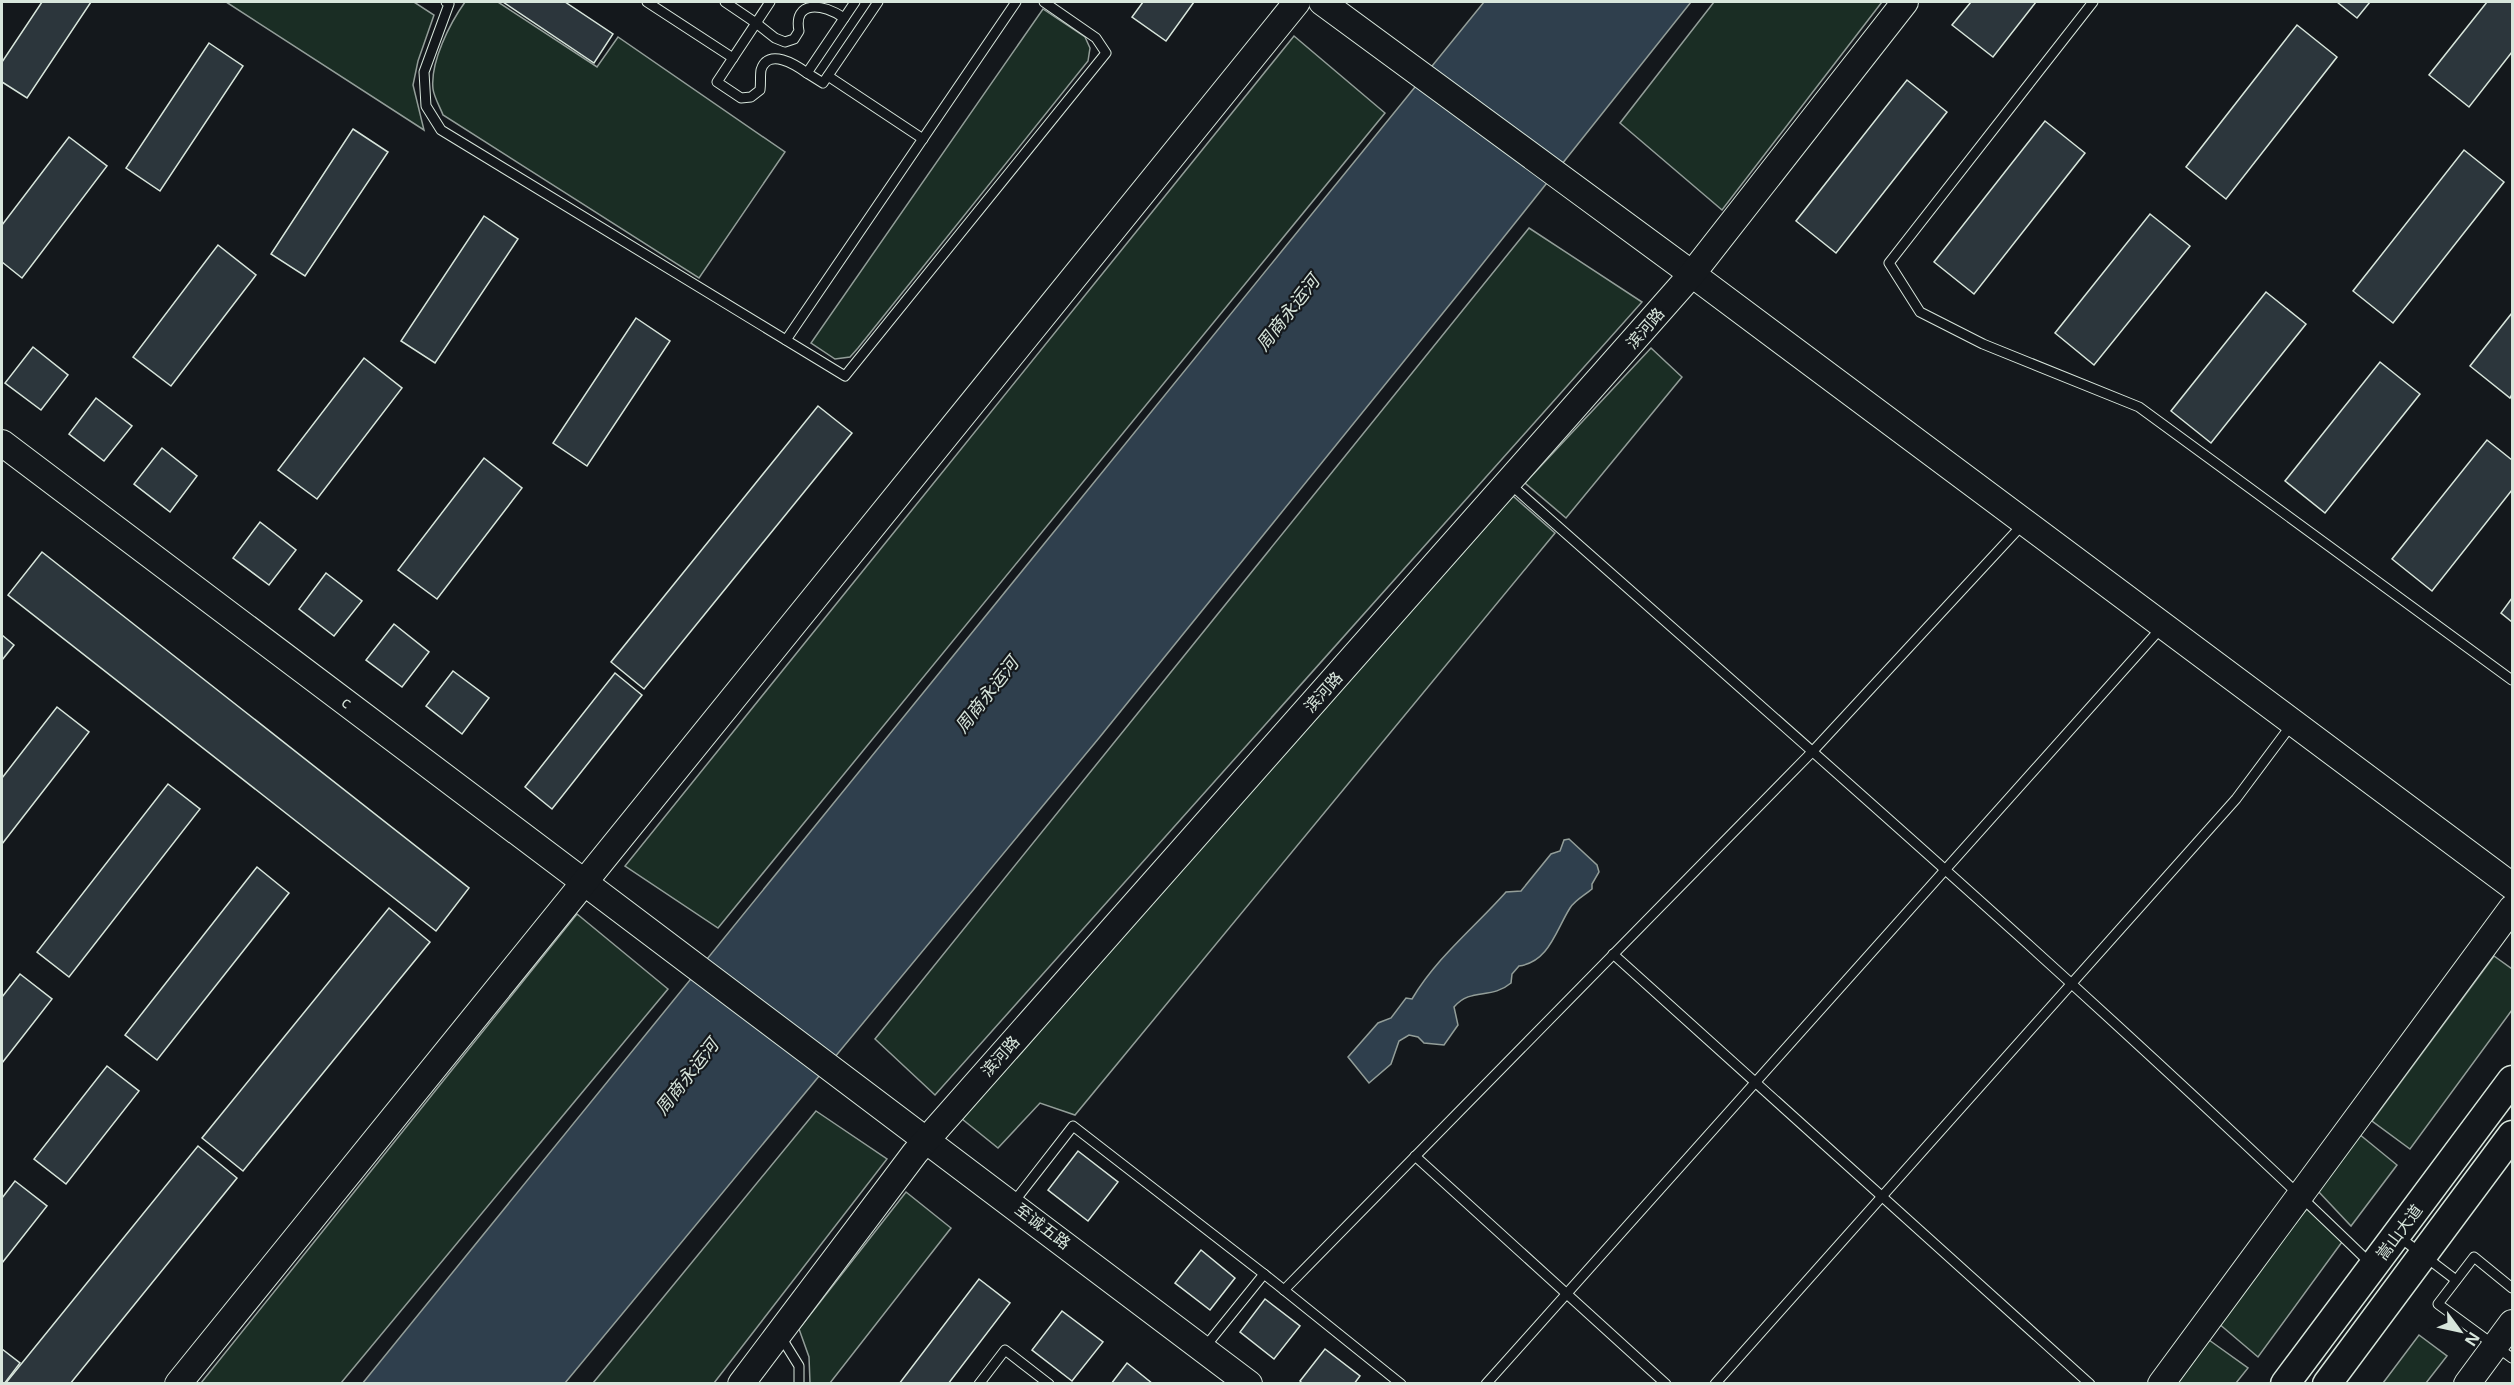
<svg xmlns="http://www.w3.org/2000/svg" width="2514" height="1385" font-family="'Open Sans','Noto Sans SC',sans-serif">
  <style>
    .green { fill: #1a2d24; stroke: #939e99; stroke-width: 1.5 }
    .water { fill: #2f3f4d; stroke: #939e99; stroke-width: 1.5 }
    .building { fill: #2c363c; stroke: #d8e6dc; stroke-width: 1.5 }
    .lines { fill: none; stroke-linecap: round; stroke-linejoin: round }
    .lane-casing { stroke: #d8e6dc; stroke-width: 11 }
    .secondary-casing { stroke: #d8e6dc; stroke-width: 28 }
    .primary-casing { stroke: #d8e6dc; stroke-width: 31 }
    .lane { stroke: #14181c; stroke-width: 9 }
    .secondary { stroke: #14181c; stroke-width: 26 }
    .primary { stroke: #14181c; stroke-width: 28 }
    .labels { text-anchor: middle; stroke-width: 4.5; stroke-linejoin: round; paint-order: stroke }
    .street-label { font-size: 16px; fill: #d8e6dc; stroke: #14181c }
    .water-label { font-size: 18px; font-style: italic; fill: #d8e6dc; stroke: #14181c }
  </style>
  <rect width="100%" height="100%" fill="#14181c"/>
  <g class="green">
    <polygon points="226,2 414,2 434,15 418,61 413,85 424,130"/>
    <path d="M 465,2 L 498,2 L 597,67 L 618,37 L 785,152 L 699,278 L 443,115 C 440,107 434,97 433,89 C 430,62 450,23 465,2 Z"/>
    <polygon points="1714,2 1882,2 1722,210 1620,123"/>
    <polygon points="1043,9 1085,37 1090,48 1088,61 858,348 850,357 835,359 811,343"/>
    <polygon points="1294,36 1385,113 718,928 625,866"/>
    <polygon points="1529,228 1642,302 935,1095 875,1039"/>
    <polygon points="1651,348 1682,377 1566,518 1525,483"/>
    <polygon points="1513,496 1555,533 1075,1115 1040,1103 998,1148 962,1119"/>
    <polygon points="577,914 668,989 341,1383 201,1383"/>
    <polygon points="2494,956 2512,969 2512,1010 2410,1149 2372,1121"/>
    <polygon points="816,1111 887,1159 714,1383 593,1383"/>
    <polygon points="2359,1134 2397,1165 2351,1226 2317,1190"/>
    <polygon points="906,1192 951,1228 830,1383 810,1383 809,1357 799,1329"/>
    <polygon points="2309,1206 2342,1242 2258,1357 2218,1323"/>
    <polygon points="2419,1335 2447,1356 2426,1383 2383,1383"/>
    <polygon points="2209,1340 2248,1368 2236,1383 2177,1384"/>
  </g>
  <g class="water">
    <polygon points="1484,2 1691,2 1468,282 1099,738 565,1383 362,1384"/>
    <path d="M 1569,839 L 1597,865 L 1599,872 L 1592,884 L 1592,889 C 1585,895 1575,900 1570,908 C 1556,930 1549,962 1519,966 L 1512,974 L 1511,983 C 1491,1000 1471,987 1454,1007 L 1458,1025 L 1444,1045 L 1424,1043 L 1418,1037 L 1409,1035 L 1399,1041 L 1391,1064 L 1369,1083 L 1348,1057 L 1378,1023 L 1391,1018 L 1406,998 L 1412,999 C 1437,957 1474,928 1506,892 L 1521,891 L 1551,854 L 1560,851 L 1564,840 Z"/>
  </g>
  <g class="building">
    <polygon points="42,2 91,2 27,98 2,82 2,62"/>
    <polygon points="503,2 565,2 613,34 594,63"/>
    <polygon points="1143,2 1194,2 1166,41 1132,17"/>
    <polygon points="1971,2 2036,2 1993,57 1952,25"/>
    <polygon points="2337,2 2370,2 2357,18"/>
    <polygon points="2487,2 2512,2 2512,52 2469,107 2429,75"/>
    <polygon points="2297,25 2337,57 2226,199 2186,167"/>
    <polygon points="209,43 243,66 160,191 126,168"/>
    <polygon points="1907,80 1947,112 1836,253 1796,221"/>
    <polygon points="2045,121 2085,153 1974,294 1934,262"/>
    <polygon points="353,129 388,152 305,276 271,254"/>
    <polygon points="69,137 107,166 22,278 2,262 2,225"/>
    <polygon points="2464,150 2504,182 2393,323 2353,291"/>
    <polygon points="2150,214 2190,246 2094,365 2055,333"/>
    <polygon points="484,216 518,239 435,363 401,341"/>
    <polygon points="218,245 256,275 171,386 133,357"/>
    <polygon points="2266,292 2306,324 2211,443 2171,411"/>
    <polygon points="2512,313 2512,394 2510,398 2470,366"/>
    <polygon points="636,318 670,341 587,466 553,443"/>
    <polygon points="33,347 68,375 41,410 5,383"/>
    <polygon points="364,358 402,388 317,499 278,470"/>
    <polygon points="2380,362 2420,394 2325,513 2285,481"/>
    <polygon points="96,398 132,426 104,461 69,434"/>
    <polygon points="818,406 852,433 644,689 611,662"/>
    <polygon points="2487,440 2512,460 2512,490 2432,591 2392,559"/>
    <polygon points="162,448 197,476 170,512 134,484"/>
    <polygon points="484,458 522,488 437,599 398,570"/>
    <polygon points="260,522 296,550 269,585 233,558"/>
    <polygon points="42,552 469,888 436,931 8,595"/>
    <polygon points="326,573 362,601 334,636 299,609"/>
    <polygon points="2512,598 2512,622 2501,613"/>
    <polygon points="394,624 429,652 402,687 366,660"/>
    <polygon points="2,635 14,645 2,660"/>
    <polygon points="453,671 489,698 462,734 426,706"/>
    <polygon points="615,673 642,695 552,809 525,787"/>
    <polygon points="57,707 89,732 2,844 2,778"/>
    <polygon points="168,784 200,809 69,977 37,952"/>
    <polygon points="257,867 289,893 157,1060 125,1035"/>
    <polygon points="389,908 430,942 243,1171 202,1138"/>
    <polygon points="20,974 52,999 2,1063 2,997"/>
    <polygon points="107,1066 139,1091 66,1184 34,1159"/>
    <polygon points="198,1146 237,1178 70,1384 5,1384"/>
    <polygon points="1078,1151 1118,1182 1088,1221 1048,1190"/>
    <polygon points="15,1181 47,1206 2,1263 2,1198"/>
    <polygon points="1201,1250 1235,1278 1210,1310 1175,1283"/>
    <polygon points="979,1279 1010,1303 948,1384 899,1384"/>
    <polygon points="1265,1299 1300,1326 1274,1359 1240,1332"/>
    <polygon points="1062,1311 1103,1342 1072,1381 1032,1350"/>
    <polygon points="2,1349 20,1363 4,1384 2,1384"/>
    <polygon points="1325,1349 1360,1376 1354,1384 1303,1384 1300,1381"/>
    <polygon points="1127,1363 1153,1384 1111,1384"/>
  </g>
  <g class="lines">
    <defs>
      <g id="lane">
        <polyline points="446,2 449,4 424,72 426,106 441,130 845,376 1106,53 1096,38 1044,2"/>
        <polyline points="647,2 733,58"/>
        <path d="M 725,2 L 756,23 L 775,38 L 785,42 L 794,39 L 799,31 C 793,0 823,3 844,18"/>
        <path d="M 770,2 L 717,82 L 741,98 L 751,97 L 760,90 C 761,83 760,76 761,70 C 768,47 796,65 807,73"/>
        <polyline points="855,2 807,73 823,83 878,2"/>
        <polyline points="2093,2 1889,263 1920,312 1983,344 2139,407 2512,680"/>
        <polyline points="828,76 923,139"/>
        <polyline points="786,340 1016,2"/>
        <path d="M 1510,484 C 1800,741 2093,995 2371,1264"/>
        <polyline points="1613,954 2090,1384"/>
        <polyline points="1415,1156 1666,1384"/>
        <polyline points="1013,1203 1073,1126 1264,1274"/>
        <polyline points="2398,1236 2456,1280"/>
        <polyline points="2512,1288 2474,1257 2438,1304 2512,1358"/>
        <polyline points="1284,1290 1812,752 2024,523"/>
        <polyline points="781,1337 799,1366 799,1384"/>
        <polyline points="1205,1347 1264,1274 1401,1384"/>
        <polyline points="979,1384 1005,1350 1049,1384"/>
        <polyline points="1486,1384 2162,627"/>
        <polyline points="1715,1384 2236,799 2292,724"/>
      </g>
      <g id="secondary">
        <polyline points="1322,2 1692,274 2512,886"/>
        <path d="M 2,443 C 418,756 835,1068 1249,1384"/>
        <polyline points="178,1384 1297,2"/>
        <polyline points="741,1384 915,1153 1692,274 1905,2"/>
        <polyline points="2161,1384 2512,908"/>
        <polyline points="2467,1384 2512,1323"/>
      </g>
      <g id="primary">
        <polyline points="2285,1384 2512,1080"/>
        <polyline points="2327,1384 2512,1135"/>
      </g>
    </defs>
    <use href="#lane" class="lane-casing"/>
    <use href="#secondary" class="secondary-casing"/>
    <use href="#primary" class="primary-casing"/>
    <use href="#lane" class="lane"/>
    <use href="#secondary" class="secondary"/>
    <use href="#primary" class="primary"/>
  </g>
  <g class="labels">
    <g class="street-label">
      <text transform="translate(1645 328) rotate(-49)" y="6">滨河路</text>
      <text transform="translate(1323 692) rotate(-48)" y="6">滨河路</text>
      <text transform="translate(347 702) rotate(37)" y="6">c</text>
      <text transform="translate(1000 1056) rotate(-48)" y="6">滨河路</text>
      <text transform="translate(1043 1226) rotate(37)" y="6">至诚五路</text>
      <text transform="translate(2399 1232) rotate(-53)" y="6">嵩山大道</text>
    </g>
    <g class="water-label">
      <text transform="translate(1288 313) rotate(-52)" y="6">周商永运河</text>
      <text transform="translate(987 695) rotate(-52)" y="6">周商永运河</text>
      <text transform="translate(687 1077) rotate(-52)" y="6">周商永运河</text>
    </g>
  </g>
  <rect width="2514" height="1385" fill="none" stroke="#d8e6dc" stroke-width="6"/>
  <g transform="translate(2460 1331) rotate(123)" stroke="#14181c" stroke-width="4.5" paint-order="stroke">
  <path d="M0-4.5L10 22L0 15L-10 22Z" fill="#d8e6dc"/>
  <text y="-9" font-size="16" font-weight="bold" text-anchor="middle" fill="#d8e6dc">N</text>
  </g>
</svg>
